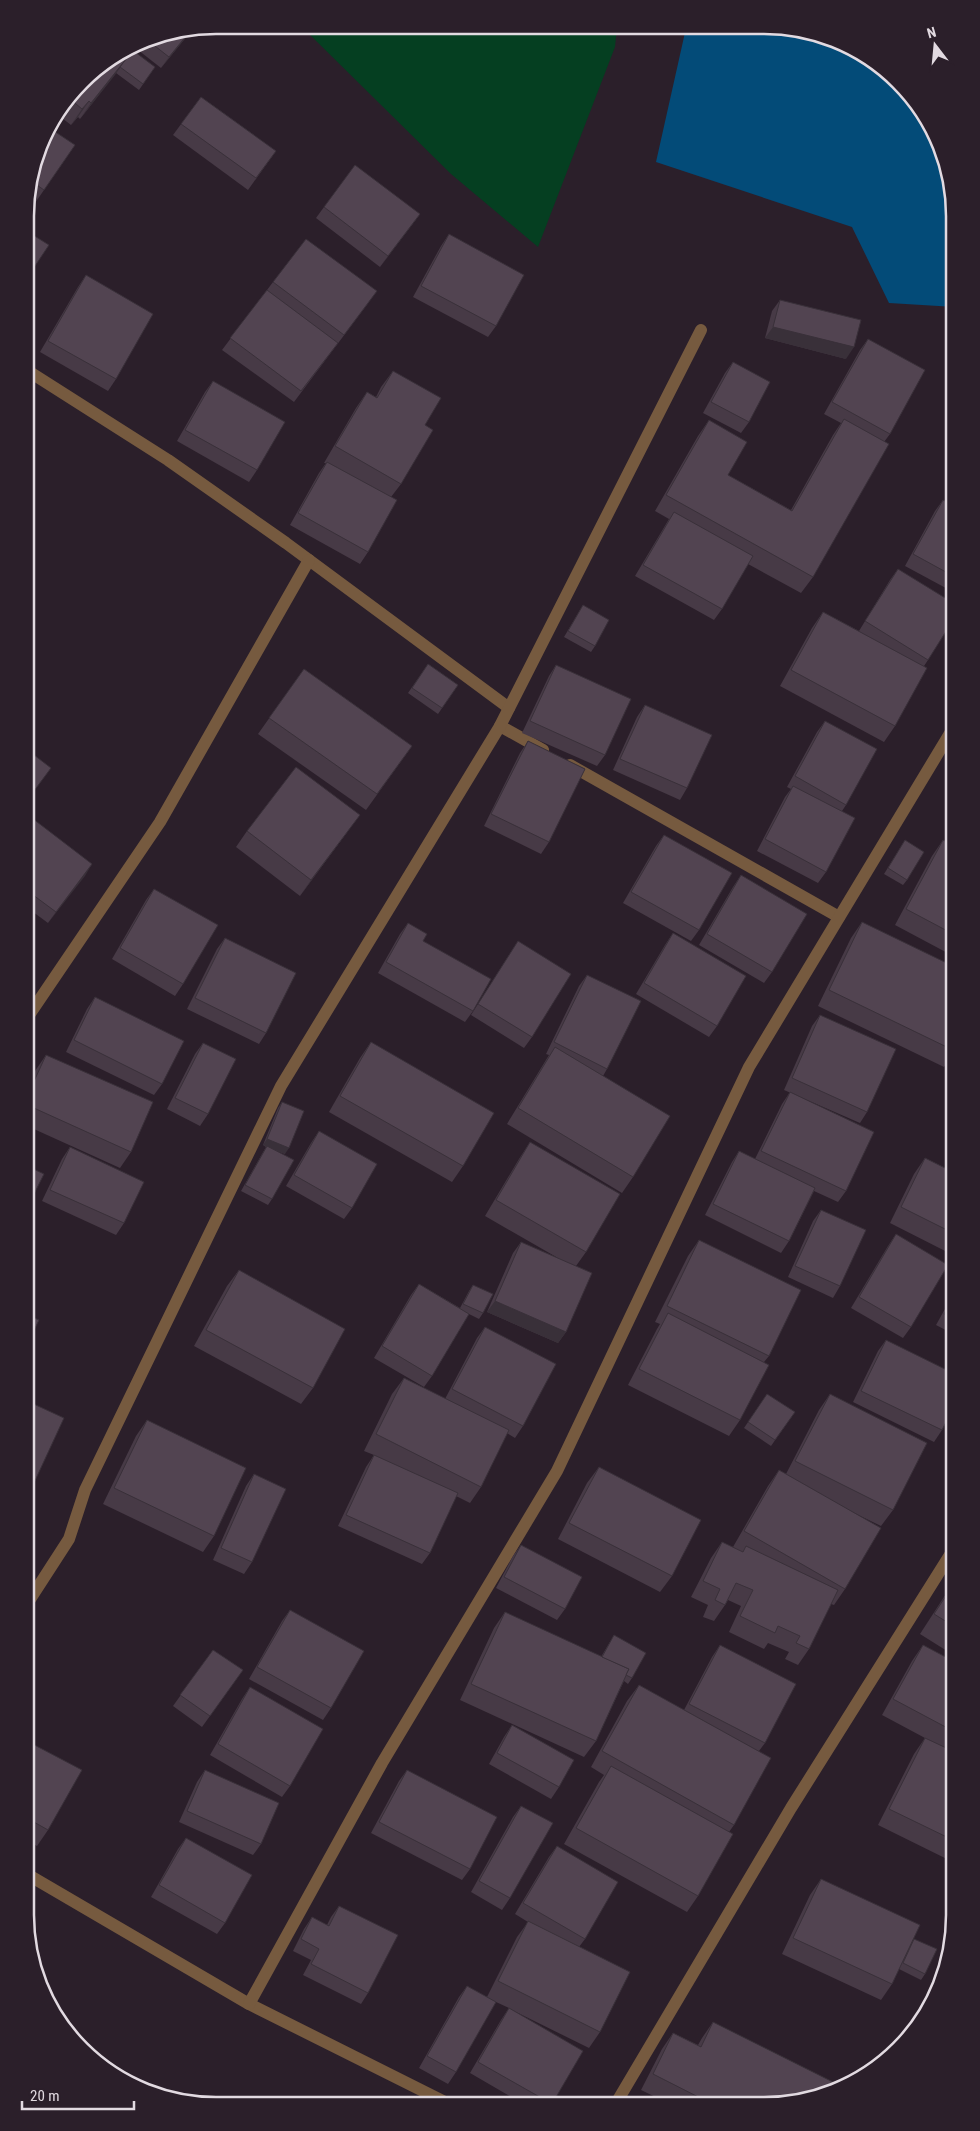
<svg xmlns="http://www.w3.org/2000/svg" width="980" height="2131" font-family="'Roboto Condensed',sans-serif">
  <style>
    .green { fill: #053f21 }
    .water { fill: #034b78 }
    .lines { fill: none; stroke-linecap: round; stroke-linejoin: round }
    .minor { stroke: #765a3f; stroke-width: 12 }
    .wall { fill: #473a46 }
    .shaded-wall { fill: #393039 }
    .building { fill: #524451; stroke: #393039 }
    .rim { fill: none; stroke: #e2dae1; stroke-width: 2.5 }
  </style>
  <rect width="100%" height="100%" fill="#2b1f2a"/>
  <polygon class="green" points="301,26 617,27 615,47 538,247 451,174"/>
  <polygon class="water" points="686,28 801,29 849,45 890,73 923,110 948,166 955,216 955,307 889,303 852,227 656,162"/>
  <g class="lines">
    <g class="minor">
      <polyline points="25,369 168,460 286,543 509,708"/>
      <polyline points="500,726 543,750"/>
      <polyline points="570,765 839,917"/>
      <polyline points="25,1021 160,822 309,560"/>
      <polyline points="25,1607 69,1539 85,1490 281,1086 500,726 701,330"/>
      <polyline points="25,1873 249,2004 449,2104"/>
      <polyline points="249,2004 382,1763 557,1471 749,1067 955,725"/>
      <polyline points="615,2105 791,1808 955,1547"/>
    </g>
  </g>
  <g class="wall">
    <polygon points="192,30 161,68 133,46 143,39"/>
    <polygon points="125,58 155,67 139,90 116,73 80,119 78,117 71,125 58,115 90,73"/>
    <polygon points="201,97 276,151 248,190 173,135"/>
    <polygon points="45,132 75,145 33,206 26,201"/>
    <polygon points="324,207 420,214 380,267 316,218"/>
    <polygon points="449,234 496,326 488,337 413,297 441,246"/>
    <polygon points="86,275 116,379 108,391 40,352 78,287"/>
    <polygon points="273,282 369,302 294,402 222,350"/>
    <polygon points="780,300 846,359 765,338 772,311"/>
    <polygon points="868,339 890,434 884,442 813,577 801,593 748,564 722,609 714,620 635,576 669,519 655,511 698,436 709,420 728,475 791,510 833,435 841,423 824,414 860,350"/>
    <polygon points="733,362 749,422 741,433 703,413 725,373"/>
    <polygon points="393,371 425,425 401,484 391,497 368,552 360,564 290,525 319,473 326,463 324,463 356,408 367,392 376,397 381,387"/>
    <polygon points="213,381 257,470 249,482 177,441 205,392"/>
    <polygon points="943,500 955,506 955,593 905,566 935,511"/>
    <polygon points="898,569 928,660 924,666 895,726 884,742 780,686 812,628 823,612 859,631 890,580"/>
    <polygon points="583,605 595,646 591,652 564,637"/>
    <polygon points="428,664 458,685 438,714 408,693"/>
    <polygon points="556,665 605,755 597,766 522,733 549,676"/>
    <polygon points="304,669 412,746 366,810 258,734"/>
    <polygon points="645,705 687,788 680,800 613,770 637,717"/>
    <polygon points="825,721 846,805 842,811 826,872 818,883 757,851 785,797 791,789 787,787 817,732"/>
    <polygon points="528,741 549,842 541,854 484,826 520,753"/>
    <polygon points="25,818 92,864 48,923 25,906"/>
    <polygon points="247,831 348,831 300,896 236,847"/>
    <polygon points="664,835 699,930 691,941 623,903 656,846"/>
    <polygon points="905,840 907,880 903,885 884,874"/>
    <polygon points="943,840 955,846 955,957 895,925 932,856"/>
    <polygon points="741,875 772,972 764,983 699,945 733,887"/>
    <polygon points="154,889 183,984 175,996 112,959 146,900"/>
    <polygon points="862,922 955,1051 944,1067 818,1006 851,938"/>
    <polygon points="408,923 423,941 473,1011 465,1022 378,973 400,934"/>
    <polygon points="673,933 717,1026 709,1037 636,994 665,945"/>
    <polygon points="225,938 266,1033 259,1044 187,1009 217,949"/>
    <polygon points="518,941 532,1037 524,1048 471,1015"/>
    <polygon points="587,975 607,1069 603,1076 633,1177 622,1193 507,1124 549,1055 546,1054 579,986"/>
    <polygon points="95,997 162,1084 154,1095 66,1052 87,1009"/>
    <polygon points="820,1015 867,1112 860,1123 784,1090 812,1026"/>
    <polygon points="371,1042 463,1166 452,1182 329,1112 360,1058"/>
    <polygon points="203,1043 208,1114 200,1126 167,1109 195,1054"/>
    <polygon points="46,1055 131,1152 120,1168 25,1125 25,1092 35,1071"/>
    <polygon points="790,1092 846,1191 838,1202 814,1191 789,1241 781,1253 705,1215 732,1162 739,1151 755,1159 782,1104"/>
    <polygon points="282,1102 285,1154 277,1151 272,1199 268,1205 241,1191 266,1147 263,1145 278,1108"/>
    <polygon points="319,1131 352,1208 344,1219 286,1186 311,1143"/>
    <polygon points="530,1142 586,1252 576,1266 566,1332 558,1343 487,1312 513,1253 521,1242 558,1258 485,1216 519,1159"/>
    <polygon points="70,1147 124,1223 116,1235 42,1201 62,1159"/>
    <polygon points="925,1158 955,1173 955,1256 890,1223 914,1174"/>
    <polygon points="821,1210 840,1286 833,1298 788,1277 813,1221"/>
    <polygon points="896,1234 911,1327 903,1338 851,1308 888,1246"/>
    <polygon points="699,1240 769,1356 764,1362 740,1420 729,1436 628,1385 657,1329 660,1324 655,1322 688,1256"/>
    <polygon points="239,1270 313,1388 301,1404 194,1346 227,1286"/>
    <polygon points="419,1284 460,1308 469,1291 473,1285 483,1313 479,1319 469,1314 432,1376 424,1387 374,1358 411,1295"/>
    <polygon points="955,1291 955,1335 936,1325"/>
    <polygon points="485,1327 523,1426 515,1438 507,1433 481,1487 470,1503 456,1496 430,1553 422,1564 338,1526 366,1467 374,1455 364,1451 392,1394 404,1378 445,1399 477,1338"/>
    <polygon points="886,1340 942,1430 934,1442 853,1402 878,1351"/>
    <polygon points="767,1394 795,1412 771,1446 744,1428"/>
    <polygon points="830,1394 893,1510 881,1526 846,1509 845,1589 834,1605 831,1604 809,1649 798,1665 785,1659 789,1652 768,1643 764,1649 729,1632 741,1606 728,1600 725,1605 714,1621 703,1617 708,1605 691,1597 711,1558 722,1542 733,1547 768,1486 779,1470 786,1474 819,1410"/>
    <polygon points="25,1400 33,1485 25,1496"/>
    <polygon points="147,1420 214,1536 203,1552 103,1504 136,1436"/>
    <polygon points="599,1467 672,1576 660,1592 558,1539 587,1483"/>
    <polygon points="254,1474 252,1562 244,1574 213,1560 246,1486"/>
    <polygon points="521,1545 565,1609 557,1620 496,1588 513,1556"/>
    <polygon points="955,1580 955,1656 920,1634"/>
    <polygon points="290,1610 331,1708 323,1720 249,1679 282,1621"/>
    <polygon points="505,1612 601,1657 614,1635 632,1678 628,1684 624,1681 596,1741 584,1757 460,1700 494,1628"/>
    <polygon points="720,1645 765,1743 759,1751 734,1825 729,1832 698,1896 687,1912 564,1844 599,1782 604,1775 591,1767 627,1701 639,1685 684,1710 712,1657"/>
    <polygon points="923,1645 955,1662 955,1863 878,1825 914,1754 925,1738 882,1715 912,1661"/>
    <polygon points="213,1650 243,1670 202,1727 173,1706"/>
    <polygon points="250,1687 290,1786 282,1797 210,1755 242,1699"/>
    <polygon points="512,1725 559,1787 551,1799 489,1764 504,1737"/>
    <polygon points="25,1740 48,1830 37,1846 25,1840"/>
    <polygon points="205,1770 261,1844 253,1855 179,1822 197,1782"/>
    <polygon points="407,1770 470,1869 462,1880 371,1833 399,1781"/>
    <polygon points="521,1806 510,1898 502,1910 471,1892 513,1817"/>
    <polygon points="186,1838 225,1923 217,1934 151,1897 178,1849"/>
    <polygon points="557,1846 585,1939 579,1947 600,2032 589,2048 512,2010 583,2051 551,2105 525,2105 470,2073 501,2020 509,2008 496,2002 456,2072 448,2084 419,2068 459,1997 467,1986 487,1997 517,1937 528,1922 515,1914 549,1857"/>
    <polygon points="821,1879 911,1942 914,1939 925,1974 921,1980 899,1969 892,1984 881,2000 782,1954 810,1895"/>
    <polygon points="339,1906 368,1993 361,2004 303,1975 311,1960 293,1951 304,1929 312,1917 327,1925 331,1917"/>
    <polygon points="945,1969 940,1988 921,2019 918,2018"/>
    <polygon points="713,2022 764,2106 672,2105 641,2090 662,2049 673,2033 698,2045 702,2038"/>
    <polygon points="908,2027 908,2041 891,2056 900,2038"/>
  </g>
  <g class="shaded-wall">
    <polygon points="191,30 192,30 161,68 169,57"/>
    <polygon points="126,59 115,75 80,119 91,103"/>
    <polygon points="89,101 78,117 71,125 82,109"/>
    <polygon points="420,214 412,225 380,267 388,256"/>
    <polygon points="773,327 854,347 846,359 765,338"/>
    <polygon points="360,815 348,831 300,896 311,880"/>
    <polygon points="92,864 85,876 48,923 56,912"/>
    <polygon points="267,1139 289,1148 285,1154 263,1145"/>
    <polygon points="495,1301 566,1332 558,1343 487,1312"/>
  </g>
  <g class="building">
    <polygon points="191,30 169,57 146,39"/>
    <polygon points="131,49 155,67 143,84 120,67 126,59 125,58"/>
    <polygon points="120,54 126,59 91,103 89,101 82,109 70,99 90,73"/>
    <polygon points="201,97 276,151 256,178 181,124"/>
    <polygon points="48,127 75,145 44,190 31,181 45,132"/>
    <polygon points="355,165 420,214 388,256 324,207"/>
    <polygon points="25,230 49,245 25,281"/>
    <polygon points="449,234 524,275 496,326 421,286"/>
    <polygon points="306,239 377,291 344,335 273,282"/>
    <polygon points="86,275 153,314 116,379 48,341"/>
    <polygon points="267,290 338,343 301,391 230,338"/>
    <polygon points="780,300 861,320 854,347 773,327"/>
    <polygon points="868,339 925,370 890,434 832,402"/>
    <polygon points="733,362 770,382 749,422 711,402"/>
    <polygon points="393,371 441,398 425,425 433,430 401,484 335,446 367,392 377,398"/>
    <polygon points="213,381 285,422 257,470 185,430"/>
    <polygon points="844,419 889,444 813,577 666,495 709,420 747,442 728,475 792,511"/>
    <polygon points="327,462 397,500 368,552 298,513"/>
    <polygon points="943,500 955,506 955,577 913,554"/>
    <polygon points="674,512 753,556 722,609 643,565"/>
    <polygon points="898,569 955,604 955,617 928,660 865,621"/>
    <polygon points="583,605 609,620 595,646 568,631"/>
    <polygon points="823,612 927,668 895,726 791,670"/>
    <polygon points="428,664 458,685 442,708 412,688"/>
    <polygon points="556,665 631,699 605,755 530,721"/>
    <polygon points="304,669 412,746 377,794 269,718"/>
    <polygon points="645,705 712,735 687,788 620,759"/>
    <polygon points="825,721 877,749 846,805 795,776"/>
    <polygon points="528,741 585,769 549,842 491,814"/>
    <polygon points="25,748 51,768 25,803"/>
    <polygon points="296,767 360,815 311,880 247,831"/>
    <polygon points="793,786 855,818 826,872 765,839"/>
    <polygon points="28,815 92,864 56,912 25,889 25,818"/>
    <polygon points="664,835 732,873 699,930 631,892"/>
    <polygon points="905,840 924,852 907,880 888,868"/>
    <polygon points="943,840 955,846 955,935 906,909"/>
    <polygon points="741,875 807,914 772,972 707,934"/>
    <polygon points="154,889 218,925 183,984 120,948"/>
    <polygon points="862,922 955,967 955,1051 829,990"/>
    <polygon points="408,923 427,934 423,941 491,979 473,1011 386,962"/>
    <polygon points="673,933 746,976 717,1026 644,983"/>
    <polygon points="225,938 296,973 266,1033 195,998"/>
    <polygon points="518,941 571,974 532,1037 478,1004"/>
    <polygon points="587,975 641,1001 607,1069 554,1042"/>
    <polygon points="95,997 184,1041 162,1084 74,1040"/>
    <polygon points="820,1015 896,1049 867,1112 792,1078"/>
    <polygon points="371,1042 494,1113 463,1166 340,1096"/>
    <polygon points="203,1043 236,1059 208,1114 175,1098"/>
    <polygon points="555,1047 670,1116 633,1177 518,1108"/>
    <polygon points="46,1055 153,1102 131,1152 25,1104 25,1101"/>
    <polygon points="790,1092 874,1132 846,1191 761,1151"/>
    <polygon points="282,1102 304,1111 289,1148 267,1139"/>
    <polygon points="319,1131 377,1164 352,1208 294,1175"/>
    <polygon points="530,1142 620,1194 586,1252 496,1200"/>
    <polygon points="267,1146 294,1160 272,1199 245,1185"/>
    <polygon points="70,1147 144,1182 124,1223 50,1190"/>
    <polygon points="739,1151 815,1188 789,1241 713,1204"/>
    <polygon points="925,1158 955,1173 955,1234 901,1207"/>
    <polygon points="25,1165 44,1174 25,1212"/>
    <polygon points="821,1210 866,1230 840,1286 795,1266"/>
    <polygon points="896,1234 948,1265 911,1327 859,1297"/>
    <polygon points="699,1240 801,1290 769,1356 667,1306"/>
    <polygon points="521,1242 592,1273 566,1332 495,1301"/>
    <polygon points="239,1270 345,1329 313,1388 206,1330"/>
    <polygon points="419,1284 469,1314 432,1376 382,1346"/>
    <polygon points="473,1285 493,1294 483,1313 463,1304"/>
    <polygon points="955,1294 955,1320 944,1314"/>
    <polygon points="668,1313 769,1365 740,1420 639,1369"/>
    <polygon points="25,1314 39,1320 25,1349"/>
    <polygon points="485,1327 556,1364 523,1426 452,1389"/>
    <polygon points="886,1340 955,1374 955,1404 942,1430 861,1391"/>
    <polygon points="404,1378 509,1430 481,1487 376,1434"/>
    <polygon points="767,1394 795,1412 775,1440 748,1422"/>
    <polygon points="830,1394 927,1443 893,1510 795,1461"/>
    <polygon points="25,1400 64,1418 33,1485 25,1482"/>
    <polygon points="147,1420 246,1468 214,1536 114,1488"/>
    <polygon points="374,1455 458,1493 430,1553 346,1515"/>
    <polygon points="599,1467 701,1520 672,1576 569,1523"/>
    <polygon points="779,1470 881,1528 845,1589 744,1531"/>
    <polygon points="254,1474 286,1489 252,1562 221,1548"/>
    <polygon points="722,1542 743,1552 746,1546 838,1590 809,1649 796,1643 800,1636 778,1626 775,1633 740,1616 753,1590 736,1583 725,1605 715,1600 720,1589 703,1581"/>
    <polygon points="521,1545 582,1577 565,1609 504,1577"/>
    <polygon points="955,1582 955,1627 934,1614"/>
    <polygon points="290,1610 364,1651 331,1708 257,1667"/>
    <polygon points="505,1612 629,1669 596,1741 471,1684"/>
    <polygon points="614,1635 646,1653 632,1678 626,1675 629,1669 602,1657"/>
    <polygon points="720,1645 796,1684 765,1743 689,1704"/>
    <polygon points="923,1645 955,1662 955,1732 893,1699"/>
    <polygon points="213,1650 243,1670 210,1716 180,1695"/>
    <polygon points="639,1685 771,1758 734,1825 602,1751"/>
    <polygon points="250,1687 323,1729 290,1786 218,1744"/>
    <polygon points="512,1725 574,1760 559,1787 497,1753"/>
    <polygon points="925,1738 955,1752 955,1841 889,1809"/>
    <polygon points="25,1740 82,1770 48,1830 25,1817"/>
    <polygon points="611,1766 733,1834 698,1896 576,1828"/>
    <polygon points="205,1770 279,1803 261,1844 187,1811"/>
    <polygon points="407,1770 497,1817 470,1869 379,1822"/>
    <polygon points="521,1806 553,1823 510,1898 479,1881"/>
    <polygon points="186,1838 252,1875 225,1923 159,1885"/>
    <polygon points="557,1846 618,1882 585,1939 523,1903"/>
    <polygon points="821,1879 920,1925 892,1984 793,1938"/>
    <polygon points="339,1906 398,1935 368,1993 311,1964 319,1949 301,1939 312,1917 329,1926"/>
    <polygon points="528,1921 630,1972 600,2032 498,1981"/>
    <polygon points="914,1939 937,1949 925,1974 903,1963"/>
    <polygon points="943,1977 940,1988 931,2003 930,2002"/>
    <polygon points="467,1986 496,2002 456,2072 427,2056"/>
    <polygon points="509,2008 583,2051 552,2104 478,2062"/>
    <polygon points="713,2022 841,2086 840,2087 814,2099 764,2106 716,2106 653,2074 673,2033 701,2047"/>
    <polygon points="908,2027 914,2030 908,2041 894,2052"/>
  </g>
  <path d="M0 0H980V2131H0ZM216 34H764A182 182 0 0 1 946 216V1915A182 182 0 0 1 764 2097H216A182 182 0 0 1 34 1915V216A182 182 0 0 1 216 34Z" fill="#2b1f2a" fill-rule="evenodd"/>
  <path class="rim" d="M216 34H764A182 182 0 0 1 946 216V1915A182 182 0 0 1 764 2097H216A182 182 0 0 1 34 1915V216A182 182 0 0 1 216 34Z"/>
  <g transform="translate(935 45) rotate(344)" stroke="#2b1f2a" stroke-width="4" paint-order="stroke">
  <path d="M0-4L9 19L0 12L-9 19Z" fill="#e2dae1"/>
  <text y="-8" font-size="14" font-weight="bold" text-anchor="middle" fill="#e2dae1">N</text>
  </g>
  <path d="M22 2101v8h112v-8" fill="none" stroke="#e2dae1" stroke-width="2.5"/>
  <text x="30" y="2101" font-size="15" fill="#e2dae1" stroke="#2b1f2a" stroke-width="4" paint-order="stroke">20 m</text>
</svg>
